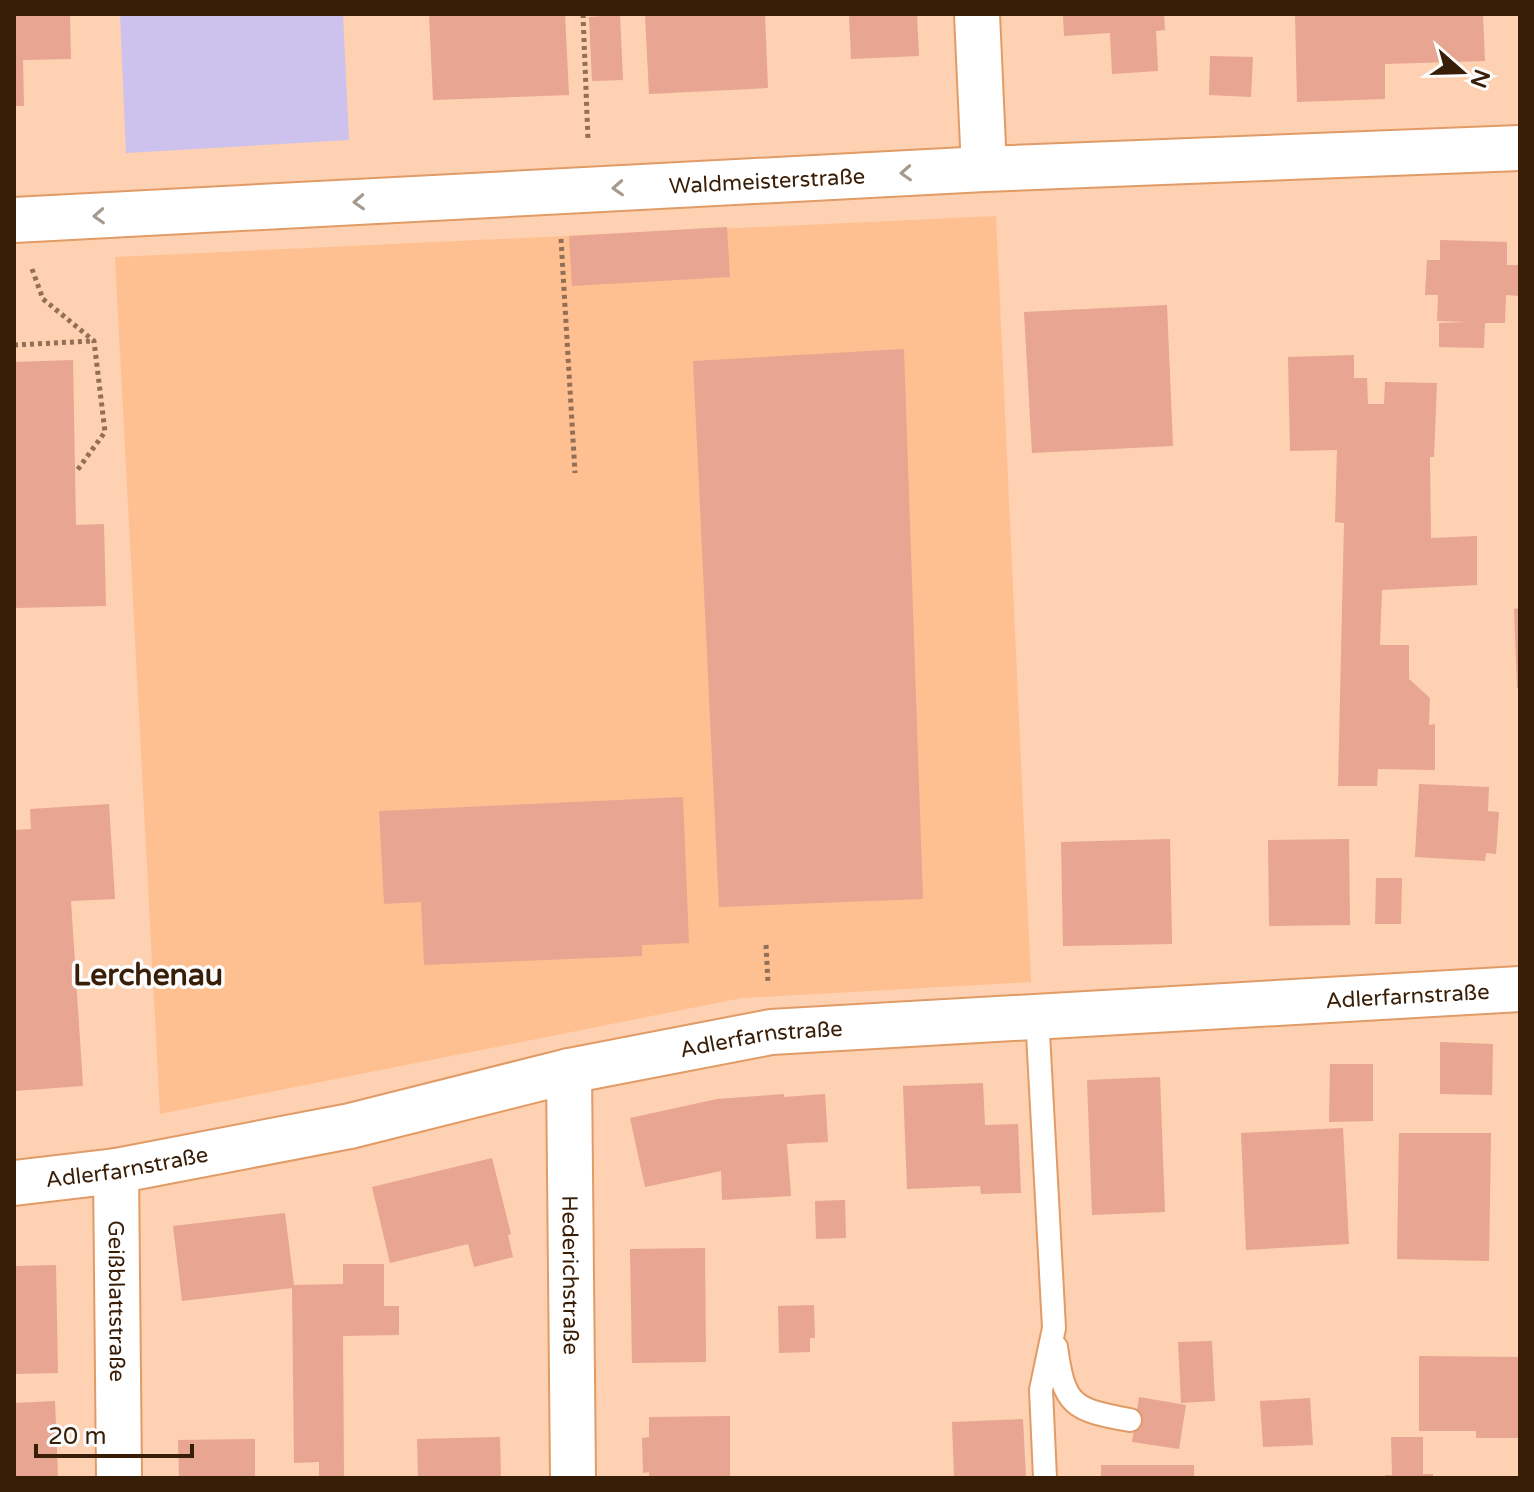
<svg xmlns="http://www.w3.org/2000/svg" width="1534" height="1492" font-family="'Varela Round',sans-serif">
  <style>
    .built { fill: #ffc091 }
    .green { fill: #cdc1ed }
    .building { fill: #e7a592 }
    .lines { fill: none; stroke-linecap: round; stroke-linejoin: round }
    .lane-casing { stroke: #e19b66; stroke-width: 26 }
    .street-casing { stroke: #e19b66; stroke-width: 48 }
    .path { stroke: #937055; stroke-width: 5; stroke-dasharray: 4 4; stroke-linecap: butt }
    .lane { stroke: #fff; stroke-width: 22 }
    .street { stroke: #fff; stroke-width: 44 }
    .oneway { stroke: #a69a8f }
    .labels { text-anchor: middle; stroke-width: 7; stroke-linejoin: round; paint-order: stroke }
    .street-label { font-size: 22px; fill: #391e07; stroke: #fcfcfc }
    .district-label { font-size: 30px; font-weight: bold; fill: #391e07; stroke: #fcfcfc }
  </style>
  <rect width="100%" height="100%" fill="#fdd1b1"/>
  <polygon class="built" points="996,216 1031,982 742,998 160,1114 115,257"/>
  <polygon class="green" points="120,14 343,14 349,140 126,153"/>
  <g class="building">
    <polygon points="14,14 70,14 71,59 23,60 24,106 14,106"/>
    <polygon points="429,14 565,14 569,95 433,100"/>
    <polygon points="645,14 765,14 768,88 649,94"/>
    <polygon points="849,14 917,14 919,56 851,59"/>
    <polygon points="1063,14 1164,14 1165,30 1156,31 1158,71 1112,74 1110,33 1064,36"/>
    <polygon points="1295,14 1483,14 1485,61 1385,64 1385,99 1297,102"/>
    <polygon points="620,15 623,80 592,81 589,17"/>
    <polygon points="1210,56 1253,57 1251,97 1209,95"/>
    <polygon points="727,227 730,277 572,286 569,236"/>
    <polygon points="1440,240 1507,242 1507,265 1520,265 1520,296 1506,295 1505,323 1485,323 1484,348 1439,347 1439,323 1468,322 1437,321 1438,295 1425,295 1427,260 1440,260"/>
    <polygon points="1167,305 1173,446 1032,453 1024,312"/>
    <polygon points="904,349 923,899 719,907 693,361"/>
    <polygon points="1354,355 1354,378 1367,378 1368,404 1384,404 1385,382 1437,383 1434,457 1430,457 1431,538 1477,536 1477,585 1382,590 1380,645 1409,645 1409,679 1430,698 1429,725 1435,724 1435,770 1378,769 1377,786 1338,786 1344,523 1335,522 1337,450 1290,451 1288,357"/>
    <polygon points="73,360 76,525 104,524 106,606 14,608 14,362"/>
    <polygon points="1520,608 1520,688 1517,688 1514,609"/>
    <polygon points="1419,784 1489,787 1488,811 1499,812 1496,854 1486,853 1485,861 1415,857"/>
    <polygon points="683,797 689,943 642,945 642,956 424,965 421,902 384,904 379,811"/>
    <polygon points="109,804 115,899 71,901 83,1086 14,1091 14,830 31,829 30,809"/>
    <polygon points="1170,839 1172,944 1063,946 1061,842"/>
    <polygon points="1349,839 1350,925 1269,926 1268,840"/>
    <polygon points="1376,878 1402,878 1401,924 1375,924"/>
    <polygon points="1440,1042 1493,1044 1492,1095 1440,1094"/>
    <polygon points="1330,1064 1373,1064 1373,1121 1329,1122"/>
    <polygon points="1160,1077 1165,1212 1092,1215 1087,1080"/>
    <polygon points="983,1083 985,1125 1018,1124 1021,1193 981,1194 980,1186 907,1189 903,1086"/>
    <polygon points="784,1094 784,1097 825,1094 828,1142 787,1144 791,1196 722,1200 721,1171 645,1187 630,1118 717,1099"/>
    <polygon points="1343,1128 1349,1244 1246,1250 1241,1133"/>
    <polygon points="1399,1133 1491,1133 1489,1261 1397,1259"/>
    <polygon points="492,1158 511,1234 508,1235 513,1257 474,1267 468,1244 390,1263 372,1187"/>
    <polygon points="845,1200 846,1238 816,1239 815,1201"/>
    <polygon points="285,1213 294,1285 343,1284 343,1264 384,1264 384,1306 399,1306 399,1335 343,1336 344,1478 319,1478 319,1462 294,1463 292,1288 182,1301 173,1226"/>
    <polygon points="705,1248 706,1362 632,1363 630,1249"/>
    <polygon points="56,1265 58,1373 14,1374 14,1266"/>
    <polygon points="814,1305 815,1338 810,1338 810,1352 779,1353 778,1306"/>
    <polygon points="1212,1341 1215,1401 1181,1403 1178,1342"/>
    <polygon points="1419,1356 1520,1357 1520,1438 1476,1438 1476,1431 1419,1431"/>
    <polygon points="1139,1397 1186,1405 1179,1449 1132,1442"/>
    <polygon points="1310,1398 1313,1445 1263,1447 1260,1401"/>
    <polygon points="55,1401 58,1477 14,1478 14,1403"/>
    <polygon points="730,1416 730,1478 649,1478 649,1472 643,1473 642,1438 649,1437 649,1417"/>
    <polygon points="1023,1419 1026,1478 954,1478 952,1422"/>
    <polygon points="500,1437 501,1478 418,1478 417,1439"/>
    <polygon points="1391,1437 1423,1437 1423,1474 1433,1474 1433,1478 1385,1478 1385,1475 1392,1475"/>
    <polygon points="255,1439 255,1478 179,1478 178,1440"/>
    <rect x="1101" y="1465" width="93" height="13"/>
  </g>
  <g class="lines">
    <defs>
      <g id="lane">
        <polyline points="1037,1015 1054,1328 1041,1390 1045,1478"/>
        <path d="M 1056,1347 C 1064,1405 1072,1410 1130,1420"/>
      </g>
      <g id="street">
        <polyline points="977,14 984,169"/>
        <path id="s1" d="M 14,220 L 984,169 L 1520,148"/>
        <path id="s2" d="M 569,1071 L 573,1478"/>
        <path id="s3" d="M 116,1171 L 119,1478"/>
        <path id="s4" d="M 14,1183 L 116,1171 L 350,1126 L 569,1071 L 771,1032 L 1520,989"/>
      </g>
    </defs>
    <use href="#lane" class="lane-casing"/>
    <use href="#street" class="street-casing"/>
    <g class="path">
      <polyline points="583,14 588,140"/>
      <polyline points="561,239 575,473"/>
      <polyline points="32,269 43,299 94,341 105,432 76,472"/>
      <polyline points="14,345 93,341"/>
      <polyline points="766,945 768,983"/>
    </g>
    <use href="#lane" class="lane"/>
    <use href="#street" class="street"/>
  </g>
  <defs><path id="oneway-chevron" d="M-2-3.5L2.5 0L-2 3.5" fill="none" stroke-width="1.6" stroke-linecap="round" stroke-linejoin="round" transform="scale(2)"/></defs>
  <g class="oneway">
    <use href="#oneway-chevron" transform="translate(906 173) rotate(177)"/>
    <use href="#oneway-chevron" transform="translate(618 188) rotate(177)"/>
    <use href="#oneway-chevron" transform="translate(359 202) rotate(177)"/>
    <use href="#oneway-chevron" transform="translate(99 216) rotate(177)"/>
  </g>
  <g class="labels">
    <g class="street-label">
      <text dy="8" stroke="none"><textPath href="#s1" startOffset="754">Waldmeisterstraße</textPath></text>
      <text dy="8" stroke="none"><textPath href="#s4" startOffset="1410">Adlerfarnstraße</textPath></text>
      <text dy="8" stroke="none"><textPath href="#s4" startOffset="762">Adlerfarnstraße</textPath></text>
      <text dy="8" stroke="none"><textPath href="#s4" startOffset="114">Adlerfarnstraße</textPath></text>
      <text dy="8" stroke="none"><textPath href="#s2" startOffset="204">Hederichstraße</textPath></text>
      <text dy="8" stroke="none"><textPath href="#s3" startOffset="130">Geißblattstraße</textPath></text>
    </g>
    <g class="district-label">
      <text x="148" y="985">Lerchenau</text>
    </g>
  </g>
  <rect width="1534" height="1492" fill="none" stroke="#391e07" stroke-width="32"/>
  <g transform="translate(1462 72) rotate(110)" stroke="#fcfcfc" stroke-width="6" paint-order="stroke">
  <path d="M0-6L14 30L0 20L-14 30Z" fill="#391e07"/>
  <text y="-12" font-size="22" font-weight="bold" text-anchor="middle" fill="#391e07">N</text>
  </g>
  <path d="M36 1444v12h156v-12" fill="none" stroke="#391e07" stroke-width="4"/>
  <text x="48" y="1444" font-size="24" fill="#391e07" stroke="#fcfcfc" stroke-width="6" paint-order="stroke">20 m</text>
</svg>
